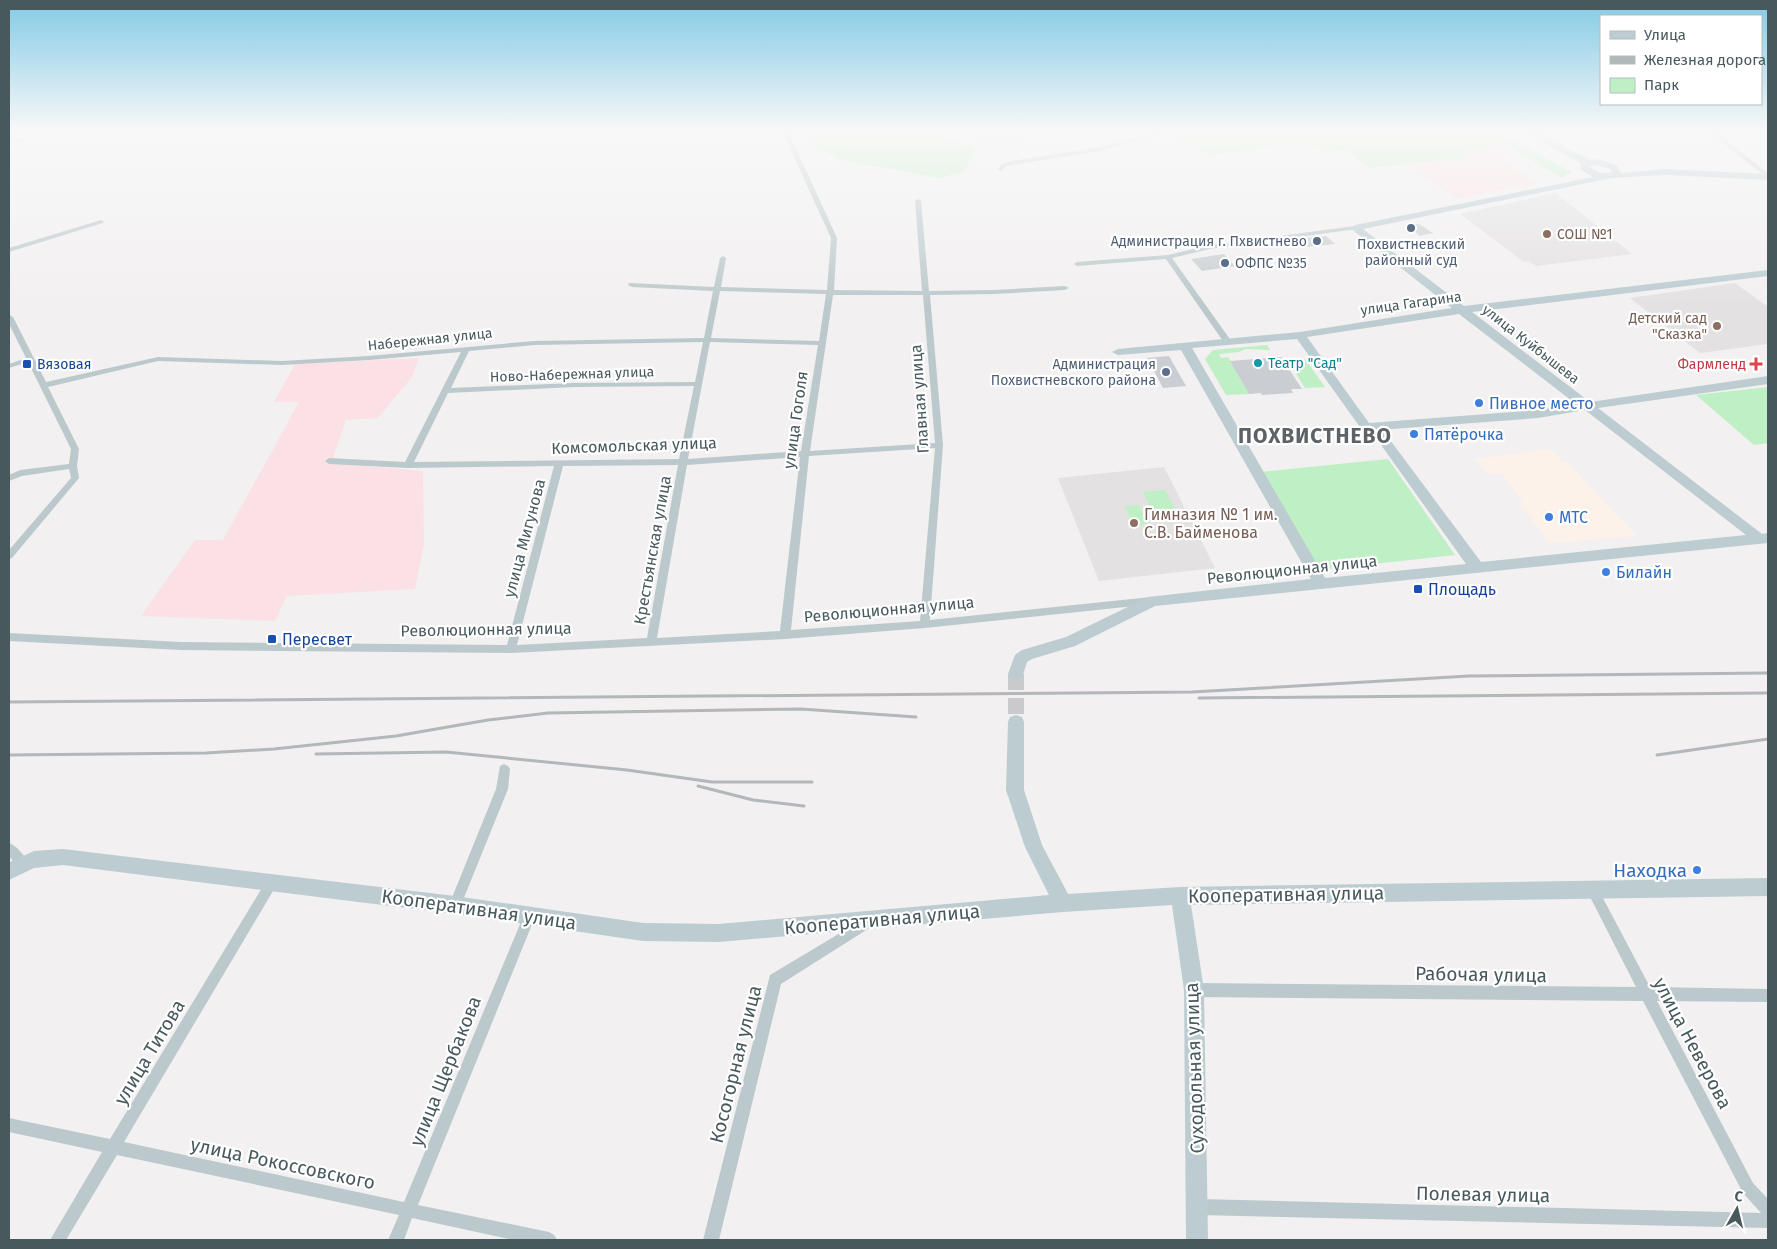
<svg xmlns="http://www.w3.org/2000/svg" width="1777" height="1249" font-family="'Fira Sans',sans-serif">
  <style>
    .commercial { fill: #fcf2ea }
    .education { fill: #e3e1e2 }
    .medical { fill: #fbe1e6 }
    .green { fill: #bfefc4 }
    .lines { fill: none; stroke-linecap: round; stroke-linejoin: round }
    .river { fill: #8debe4; fill-rule: evenodd }
    .building { fill: #caced2 }
    .secondary-tunnel { stroke: #c8cacb; stroke-width: 16; stroke-dasharray: 16 8; stroke-linecap: butt }
    .street { fill: #bcc9cc; fill-rule: evenodd }
    .secondary { fill: #bcccd1; fill-rule: evenodd }
    .rail { stroke: #b2b7ba; stroke-width: 3 }
    .service-dot { fill: #5c6f8a; stroke: #fff; stroke-width: 2 }
    .education-dot { fill: #8d6e63; stroke: #fff; stroke-width: 2 }
    .culture-dot { fill: #0f9aa8; stroke: #fff; stroke-width: 2 }
    .transit-dot { fill: #1a4fb4; stroke: #fff; stroke-width: 2 }
    .health-dot { fill: #e0444e; stroke: #fff; stroke-width: 2 }
    .shop-dot { fill: #3f7fe0; stroke: #fff; stroke-width: 2 }
    .labels { text-anchor: middle; stroke-width: 4.5; stroke-linejoin: round; paint-order: stroke }
    .far-education-label { font-size: 14px; fill: #785e54; stroke: #fff; text-anchor: start }
    .far-service-label { font-size: 14px; fill: #4e5e75; stroke: #fff; text-anchor: end }
    .far-street-label { font-size: 14px; fill: #48595d; stroke: #fff }
    .far-culture-label { font-size: 14px; fill: #0d838f; stroke: #fff; text-anchor: start }
    .far-transit-label { font-size: 14px; fill: #164399; stroke: #fff; text-anchor: start }
    .far-health-label { font-size: 14px; fill: #be3a42; stroke: #fff; text-anchor: end }
    .street-label { font-size: 16px; fill: #48595d; stroke: #fff }
    .shop-label { font-size: 16px; fill: #366cbe; stroke: #fff; text-anchor: start }
    .education-label { font-size: 16px; fill: #785e54; stroke: #fff; text-anchor: start }
    .transit-label { font-size: 16px; fill: #164399; stroke: #fff; text-anchor: start }
    .near-shop-label { font-size: 19px; fill: #366cbe; stroke: #fff; text-anchor: end }
    .near-street-label { font-size: 19px; fill: #48595d; stroke: #fff }
    .district-label { font-size: 21px; font-weight: bold; letter-spacing: 1px; fill: #5c6265; stroke: #fff }
  </style>
  <rect width="100%" height="100%" fill="#f2f0f0"/>
  <polygon class="commercial" points="1550,449 1563,462 1567,462 1637,536 1550,543 1518,502 1523,502 1501,473 1487,474 1475,459"/>
  <g class="education">
    <polygon points="1556,193 1632,254 1536,266 1529,261 1524,262 1460,214"/>
    <polygon points="1735,283 1768,307 1768,344 1700,353 1630,298"/>
    <polygon points="1164,467 1215,568 1099,581 1058,478"/>
  </g>
  <g class="medical">
    <polygon points="1497,145 1514,155 1498,159 1538,183 1456,199 1403,164 1469,157 1462,152"/>
    <polygon points="419,358 412,377 378,418 346,420 334,455 334,463 423,471 424,544 415,589 287,596 275,621 141,616 195,540 223,540 299,402 274,402 295,364"/>
  </g>
  <g class="green">
    <polygon points="806,131 932,131 975,149 965,171 939,178 841,160 813,145"/>
    <polygon points="1180,131 1497,131 1571,172 1562,178 1504,144 1462,152 1470,157 1370,168 1346,150 1329,151 1297,144 1208,155 1170,134"/>
    <polygon points="1267,345 1270,350 1245,349 1239,352 1219,354 1221,358 1228,357 1249,394 1226,395 1205,359 1213,350"/>
    <polygon points="1305,359 1325,387 1305,388 1288,361"/>
    <polygon points="1768,387 1768,443 1754,445 1696,395"/>
    <polygon points="1388,459 1455,555 1319,570 1261,472"/>
    <polygon points="1165,490 1179,517 1156,519 1143,492"/>
    <polygon points="1139,505 1147,524 1133,525 1125,506"/>
  </g>
  <g class="lines">
    <path class="river" d="M 955,131 L 982,131 L 996,134 L 1023,131 L 1069,131 L 1063,134 C 1041,136 971,146 955,131 Z"/>
  </g>
  <g class="building">
    <polygon points="1419,224 1433,233 1420,236 1407,226"/>
    <polygon points="1326,236 1335,244 1307,247 1299,239"/>
    <polygon points="1224,254 1235,266 1202,271 1191,259"/>
    <polygon points="1169,356 1186,386 1163,388 1147,358"/>
    <polygon points="1281,357 1302,389 1291,389 1293,393 1262,395 1261,393 1249,394 1230,361"/>
  </g>
  <g class="lines">
    <polyline class="secondary-tunnel" points="1016,674 1016,722"/>
    <g class="street">
      <path d="M 782,131 L 788,131 L 837,238 L 834,290 L 922,291 L 915,201 L 918,199 L 921,201 L 929,291 L 994,290 L 1065,286 L 1069,288 L 1065,290 L 994,294 L 930,295 L 943,445 L 930,620 L 1151,597 L 1154,598 L 1156,601 L 1154,604 L 925,628 L 785,639 L 511,653 L 181,650 L 9,641 L 9,633 L 181,642 L 507,645 L 554,466 L 408,468 L 329,464 L 325,461 L 329,458 L 405,462 L 461,352 L 369,360 L 282,365 L 158,361 L 48,387 L 79,449 L 77,466 L 79,478 L 12,558 L 9,559 L 9,550 L 71,478 L 69,469 L 22,476 L 9,481 L 9,475 L 20,470 L 69,464 L 71,449 L 28,362 L 9,368 L 9,364 L 26,358 L 9,324 L 9,315 L 13,317 L 46,382 L 158,357 L 282,361 L 369,356 L 534,341 L 704,338 L 713,291 L 632,287 L 628,285 L 629,283 L 714,287 L 720,258 L 723,256 L 726,258 L 721,287 L 827,290 L 831,238 ZM 720,291 L 826,294 L 819,341 L 711,338 ZM 833,295 L 923,295 L 935,443 L 810,451 ZM 703,342 L 695,382 L 574,383 L 451,388 L 469,351 L 534,345 ZM 710,342 L 818,345 L 801,451 L 688,459 ZM 694,386 L 679,459 L 414,462 L 448,393 L 574,387 ZM 935,448 L 920,621 L 791,630 L 809,456 ZM 800,457 L 780,631 L 657,638 L 687,465 ZM 678,465 L 647,638 L 517,645 L 563,466 Z"/>
      <polygon points="1162,131 1172,131 1101,151 1012,165 1006,166 1001,171 998,169 1002,164 1011,161 1101,147"/>
      <polygon points="1707,131 1714,131 1768,173 1768,178"/>
      <polygon points="9,136 25,140 26,141 23,143 9,140"/>
      <polygon points="101,220 104,222 103,223 9,252 9,248"/>
      <polygon points="1355,226 1358,228 1357,229 1210,249 1172,258 1232,342 1228,344 1225,344 1166,259 1077,266 1074,264 1077,262 1168,255 1210,245"/>
      <polygon points="504,764 508,766 510,769 508,789 461,905 459,909 455,911 451,909 449,905 496,789 500,766"/>
      <path d="M 9,843 C 16,845 25,856 28,863 L 26,867 L 22,869 L 18,867 L 9,856 Z"/>
      <polygon points="272,876 276,878 278,882 276,886 124,1142 404,1202 523,917 525,913 529,911 533,913 535,917 418,1205 549,1232 554,1235 557,1240 514,1240 412,1218 404,1240 388,1240 399,1215 117,1155 66,1240 50,1240 102,1152 9,1132 9,1118 110,1139 268,878"/>
      <polygon points="1592,883 1596,885 1650,987 1768,989 1768,1002 1657,1001 1753,1183 1768,1199 1768,1228 1198,1215 1193,1212 1190,1207 1193,1202 1198,1199 1761,1213 1743,1193 1643,1001 1194,997 1189,995 1187,990 1189,985 1194,983 1636,987 1586,889 1588,885"/>
      <polygon points="867,917 871,919 873,923 871,927 781,984 719,1240 703,1240 770,975"/>
    </g>
    <g class="secondary">
      <path d="M 1524,131 L 1535,131 L 1590,160 L 1598,159 L 1617,165 L 1621,173 L 1665,169 L 1768,174 L 1768,180 L 1665,175 L 1612,178 L 1363,229 L 1464,306 L 1768,270 L 1768,276 L 1472,312 L 1590,402 L 1768,376 L 1768,384 L 1598,408 L 1762,534 L 1768,533 L 1768,543 L 1155,606 L 1075,646 L 1032,659 L 1027,662 L 1022,678 L 1016,680 L 1010,678 L 1008,674 L 1015,655 L 1022,650 L 1066,637 L 1148,597 L 1311,579 L 1181,350 L 1118,355 L 1112,352 L 1118,349 L 1300,332 L 1452,308 L 1350,228 L 1355,225 L 1593,177 L 1581,170 L 1580,163 ZM 1598,165 L 1610,169 L 1612,173 L 1600,173 L 1589,167 ZM 1459,314 L 1576,404 L 1538,410 L 1369,423 L 1307,337 ZM 1297,339 L 1362,430 L 1379,442 L 1466,564 L 1325,578 L 1192,348 ZM 1585,410 L 1746,535 L 1481,562 L 1387,436 L 1379,430 L 1538,418 Z"/>
      <polygon points="1016,715 1022,717 1024,722 1024,790 1042,845 1068,894 1180,887 1768,878 1768,896 1191,905 1204,990 1208,1240 1186,1240 1184,990 1172,905 1063,912 719,942 643,941 455,914 63,865 34,868 9,880 10,862 34,851 63,849 455,896 643,923 719,924 1049,895 1025,847 1006,790 1008,722 1010,717"/>
    </g>
    <g class="rail">
      <polyline points="1199,698 1768,693"/>
      <polyline points="9,702 1192,692 1469,676 1768,673"/>
      <polyline points="316,754 446,752 627,770 712,782 812,782"/>
      <polyline points="9,755 206,753 274,749 396,736 488,720 548,713 801,709 916,717"/>
      <polyline points="1657,755 1768,739"/>
      <polyline points="698,786 753,800 804,806"/>
    </g>
  </g>
  <linearGradient id="sky" x2="0" y2="1"><stop stop-color="#83cae6"/><stop offset="0.43" stop-color="#f9f8f8"/><stop offset="1" stop-color="#f9f8f8" stop-opacity="0"/></linearGradient>
  <rect width="1777" height="306" fill="url(#sky)"/>
  <g class="service-dot">
    <circle cx="1411" cy="228" r="5"/>
    <circle cx="1317" cy="241" r="5"/>
    <circle cx="1225" cy="263" r="5"/>
    <circle cx="1166" cy="372" r="5"/>
  </g>
  <g class="education-dot">
    <circle cx="1547" cy="234" r="5"/>
    <circle cx="1717" cy="326" r="5"/>
    <circle cx="1134" cy="523" r="5"/>
  </g>
  <circle class="culture-dot" cx="1258" cy="363" r="5"/>
  <g class="transit-dot">
    <rect x="22" y="359" width="10" height="10" rx="2.5"/>
    <rect x="1413" y="584" width="10" height="10" rx="2.5"/>
    <rect x="267" y="634" width="10" height="10" rx="2.5"/>
  </g>
  <path class="health-dot" d="M1753.5 356.5h5v5h5v5h-5v5h-5v-5h-5v-5h5z"/>
  <g class="shop-dot">
    <circle cx="1479" cy="403" r="5"/>
    <circle cx="1414" cy="434" r="5"/>
    <circle cx="1549" cy="517" r="5"/>
    <circle cx="1606" cy="572" r="5"/>
    <circle cx="1697" cy="870" r="5"/>
  </g>
  <g class="labels">
    <g class="far-education-label">
      <text x="1557" y="239">СОШ №1</text>
      <text x="1707" y="323" text-anchor="end">Детский сад<tspan x="1707" dy="16">"Сказка"</tspan></text>
    </g>
    <g class="far-service-label">
      <text x="1307" y="246">Администрация г. Пхвистнево</text>
      <text x="1411" y="249" text-anchor="middle">Похвистневский<tspan x="1411" dy="16">районный суд</tspan></text>
      <text x="1235" y="268" text-anchor="start">ОФПС №35</text>
      <text x="1156" y="369">Администрация<tspan x="1156" dy="16">Похвистневского района</tspan></text>
    </g>
    <g class="far-street-label">
      <text transform="translate(1411 303) rotate(-8)" y="5">улица Гагарина</text>
      <text transform="translate(430 339) rotate(-6)" y="5">Набережная улица</text>
      <text transform="translate(1531 344) rotate(38)" y="5">улица Куйбышева</text>
      <text transform="translate(572 374) rotate(-2)" y="5">Ново-Набережная улица</text>
    </g>
    <g class="far-culture-label">
      <text x="1268" y="368">Театр "Сад"</text>
    </g>
    <g class="far-transit-label">
      <text x="37" y="369">Вязовая</text>
    </g>
    <g class="far-health-label">
      <text x="1746" y="369">Фармленд</text>
    </g>
    <g class="street-label">
      <text transform="translate(919 399) rotate(-94)" y="6">Главная улица</text>
      <text transform="translate(795 420) rotate(-82)" y="6">улица Гоголя</text>
      <text transform="translate(634 445) rotate(-2)" y="6">Комсомольская улица</text>
      <text transform="translate(524 538) rotate(-75)" y="6">улица Мигунова</text>
      <text transform="translate(652 550) rotate(-80)" y="6">Крестьянская улица</text>
      <text transform="translate(1292 569) rotate(-6)" y="6">Революционная улица</text>
      <text transform="translate(889 609) rotate(-5)" y="6">Революционная улица</text>
      <text transform="translate(486 629) rotate(-1)" y="6">Революционная улица</text>
    </g>
    <g class="shop-label">
      <text x="1489" y="409">Пивное место</text>
      <text x="1424" y="440">Пятёрочка</text>
      <text x="1559" y="523">МТС</text>
      <text x="1616" y="578">Билайн</text>
    </g>
    <g class="education-label">
      <text x="1144" y="520">Гимназия № 1 им.<tspan x="1144" dy="18">С.В. Байменова</tspan></text>
    </g>
    <g class="transit-label">
      <text x="1428" y="595">Площадь</text>
      <text x="282" y="645">Пересвет</text>
    </g>
    <g class="near-shop-label">
      <text x="1687" y="877">Находка</text>
    </g>
    <g class="near-street-label">
      <text transform="translate(1286 894) rotate(-1)" y="7">Кооперативная улица</text>
      <text transform="translate(479 909) rotate(8)" y="7">Кооперативная улица</text>
      <text transform="translate(882 919) rotate(-5)" y="7">Кооперативная улица</text>
      <text transform="translate(1481 974) rotate(1)" y="7">Рабочая улица</text>
      <text transform="translate(1693 1043) rotate(62)" y="7">улица Неверова</text>
      <text transform="translate(149 1052) rotate(-59)" y="7">улица Титова</text>
      <text transform="translate(735 1064) rotate(-76)" y="7">Косогорная улица</text>
      <text transform="translate(1194 1068) rotate(-92)" y="7">Суходольная улица</text>
      <text transform="translate(445 1071) rotate(-68)" y="7">улица Щербакова</text>
      <text transform="translate(283 1163) rotate(12)" y="7">улица Рокоссовского</text>
      <text transform="translate(1483 1194) rotate(1)" y="7">Полевая улица</text>
    </g>
    <g class="district-label">
      <text x="1315" y="443">ПОХВИСТНЕВО</text>
    </g>
  </g>
  <rect width="1777" height="1249" fill="none" stroke="#48595d" stroke-width="20"/>
  <rect x="1600" y="15" width="162" height="90" fill="#ffffff" stroke="#b6bdbe"/>
  <rect x="1610" y="31" width="25" height="8" fill="#bcccd1" stroke="#b6bdbe"/>
  <text x="1644" y="40" font-size="15" fill="#48595d">Улица</text>
  <rect x="1610" y="56" width="25" height="8" fill="#b2b7ba" stroke="#b6bdbe"/>
  <text x="1644" y="65" font-size="15" fill="#48595d">Железная дорога</text>
  <rect x="1610" y="78" width="25" height="15" fill="#bfefc4" stroke="#b6bdbe"/>
  <text x="1644" y="90" font-size="15" fill="#48595d">Парк</text>
  <g transform="translate(1737 1209) rotate(8)" stroke="#ffffff" stroke-width="4" paint-order="stroke">
  <path d="M0-4L9 19L0 12L-9 19Z" fill="#48595d"/>
  <text y="-8" font-size="14" font-weight="bold" text-anchor="middle" fill="#48595d">С</text>
  </g>
</svg>
